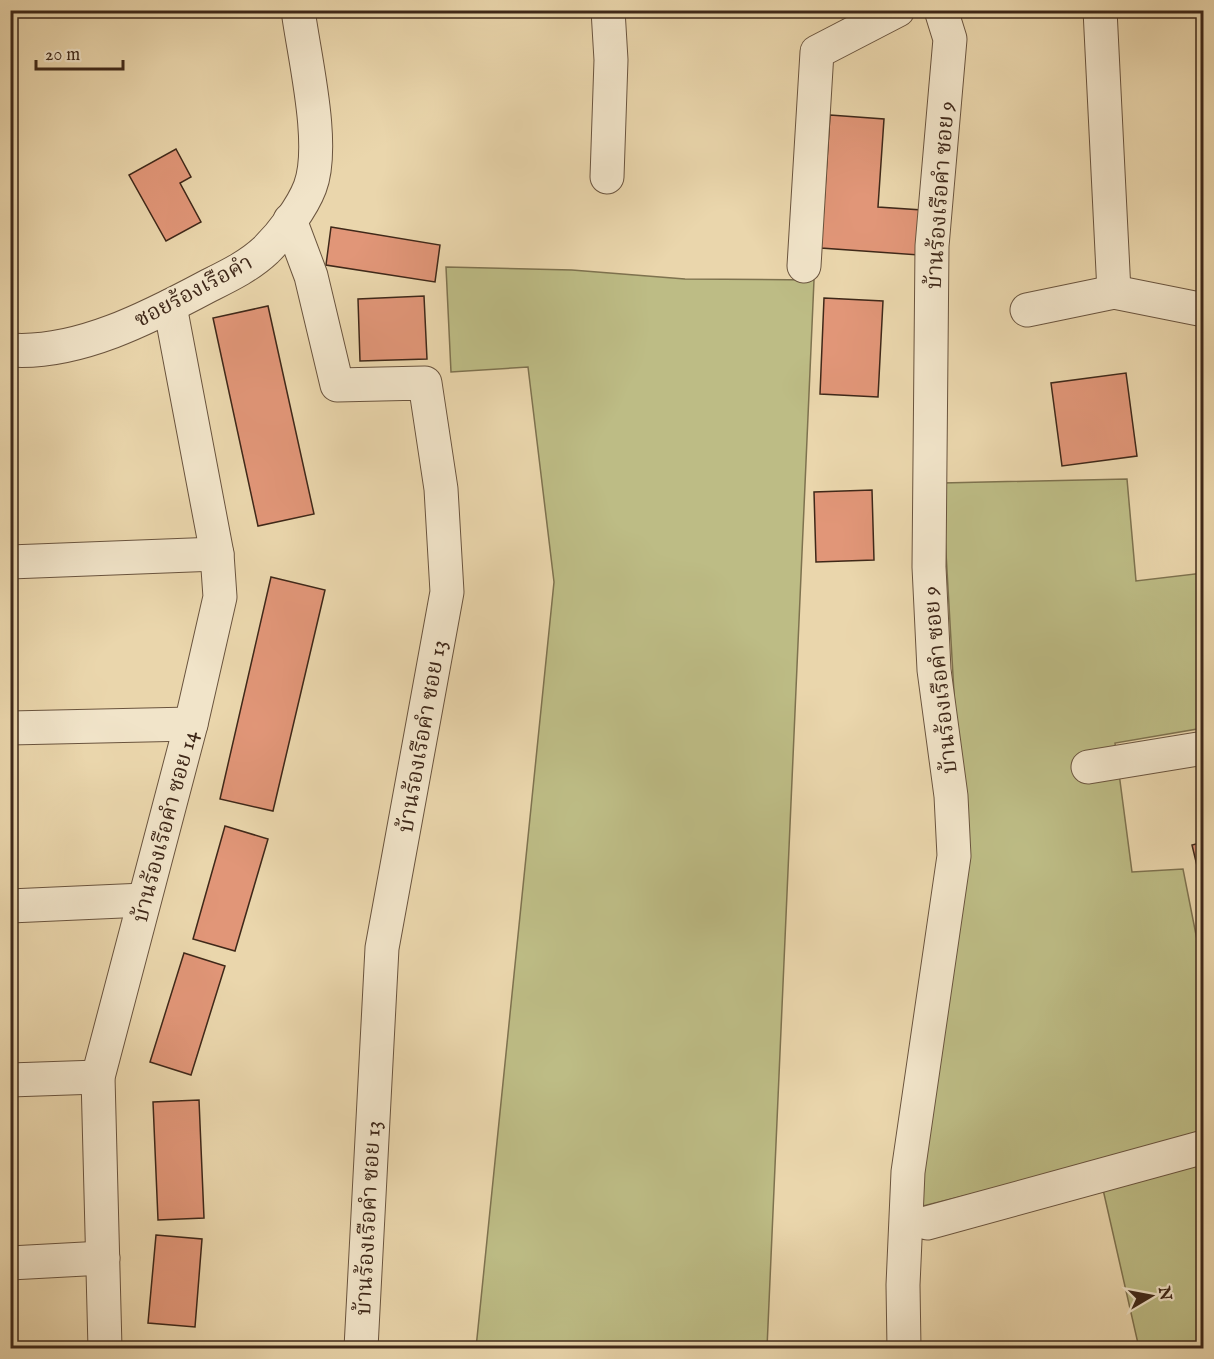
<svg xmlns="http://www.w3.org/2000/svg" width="1214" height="1359" font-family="'IM FELL English','Noto Serif Thai',serif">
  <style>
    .green { fill: #bdbc85; stroke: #7e724f; stroke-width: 1.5 }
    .building { fill: #e19678; stroke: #3f2819; stroke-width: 1.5 }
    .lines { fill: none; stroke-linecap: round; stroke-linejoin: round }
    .minor-casing { stroke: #6a543e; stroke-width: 35 }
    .minor { stroke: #f1e4c9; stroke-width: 33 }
    .labels { text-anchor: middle; stroke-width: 5; stroke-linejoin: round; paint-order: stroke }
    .street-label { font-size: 22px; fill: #3f2819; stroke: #f1e4c9 }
  </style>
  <rect width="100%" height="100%" fill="#ead6ac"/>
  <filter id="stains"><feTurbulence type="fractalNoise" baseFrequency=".00333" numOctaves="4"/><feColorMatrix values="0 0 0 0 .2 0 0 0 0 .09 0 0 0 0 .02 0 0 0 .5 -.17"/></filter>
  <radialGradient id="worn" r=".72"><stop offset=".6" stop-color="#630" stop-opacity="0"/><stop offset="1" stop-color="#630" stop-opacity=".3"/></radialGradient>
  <g class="green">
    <polygon points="446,267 572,270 685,279 814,280 767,1348 476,1348 554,582 528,367 451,372"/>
    <polygon points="1127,479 1136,581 1203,573 1203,728 1115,743 1132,872 1183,869 1203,970 1203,1348 1139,1348 1097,1163 919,1207 964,868 942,483"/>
  </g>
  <g class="building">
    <polygon points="830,115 884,119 878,207 922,210 919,255 821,248"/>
    <polygon points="176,149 191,177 180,183 201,222 166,241 129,175"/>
    <polygon points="331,227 440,245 435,282 326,265"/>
    <polygon points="424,296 427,359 360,361 358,299"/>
    <polygon points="824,298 883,301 878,397 820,394"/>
    <polygon points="268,306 314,514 258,526 213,318"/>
    <polygon points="1126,373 1137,456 1062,466 1051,383"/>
    <polygon points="872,490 874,560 816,562 814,492"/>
    <polygon points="271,577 325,590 273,811 220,799"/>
    <polygon points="225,826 268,839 235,951 193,939"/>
    <polygon points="1204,842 1204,868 1198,870 1192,845"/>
    <polygon points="184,953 225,966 191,1075 150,1062"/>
    <polygon points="199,1100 204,1218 158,1220 153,1102"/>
    <polygon points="156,1235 202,1239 195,1327 148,1323"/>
  </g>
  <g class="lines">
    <defs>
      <g id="minor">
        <polyline points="1100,10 1114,292"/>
        <polyline points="607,177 611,60 608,10"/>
        <polyline points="290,220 311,276 337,385 425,383 441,489 447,592 382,948 361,1348"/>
        <polyline points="804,266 817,52 898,10"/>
        <polyline points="1027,310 1114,292 1204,310"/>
        <path d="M 10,350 C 77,355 150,317 208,286 C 228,276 249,266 266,250 C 282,234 302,208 310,187 C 326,145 304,56 298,10"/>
        <polyline points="10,562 217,554"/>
        <polyline points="10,728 191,724"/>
        <polyline points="1088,767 1204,748"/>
        <polyline points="10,906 144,900"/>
        <polyline points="10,1080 98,1077"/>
        <polyline points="927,1223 1204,1147"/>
        <polyline points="10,1263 103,1258"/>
        <polyline points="105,1348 98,1077 191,724 220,597 217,554 170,306"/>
        <polyline points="904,1348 903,1285 908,1172 954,856 951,796 934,670 929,567 932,246 950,39 941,10"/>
      </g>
    </defs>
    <use href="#minor" class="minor-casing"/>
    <use href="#minor" class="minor"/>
  </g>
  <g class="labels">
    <g class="street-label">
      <text transform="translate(939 195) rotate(-86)" y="8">บ้านร้องเรือคำ ซอย 9</text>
      <text transform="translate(193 290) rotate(-28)" y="8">ซอยร้องเรือคำ</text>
      <text transform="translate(939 680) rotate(-96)" y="8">บ้านร้องเรือคำ ซอย 9</text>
      <text transform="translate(421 736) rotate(-80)" y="8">บ้านร้องเรือคำ ซอย 13</text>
      <text transform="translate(164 826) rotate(-75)" y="8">บ้านร้องเรือคำ ซอย 14</text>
      <text transform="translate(367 1218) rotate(-87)" y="8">บ้านร้องเรือคำ ซอย 13</text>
    </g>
  </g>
  <rect width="1214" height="1359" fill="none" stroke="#ead6ac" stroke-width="36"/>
  <rect x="12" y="12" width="1190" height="1335" fill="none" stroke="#3f2819" stroke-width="3"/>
  <rect x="18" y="18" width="1178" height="1323" fill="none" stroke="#3f2819" stroke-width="1.5"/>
  <g transform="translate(1151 1296) rotate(80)" stroke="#f1e4c9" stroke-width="4.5" paint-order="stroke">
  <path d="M0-4.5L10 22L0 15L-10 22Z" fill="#3f2819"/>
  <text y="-9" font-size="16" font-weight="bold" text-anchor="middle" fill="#3f2819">N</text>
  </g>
  <path d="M36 60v9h87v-9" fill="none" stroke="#3f2819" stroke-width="3"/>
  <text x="45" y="60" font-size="18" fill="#3f2819" stroke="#f1e4c9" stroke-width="4.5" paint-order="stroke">20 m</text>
  <rect width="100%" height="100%" filter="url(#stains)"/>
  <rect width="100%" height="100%" fill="url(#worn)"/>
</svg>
